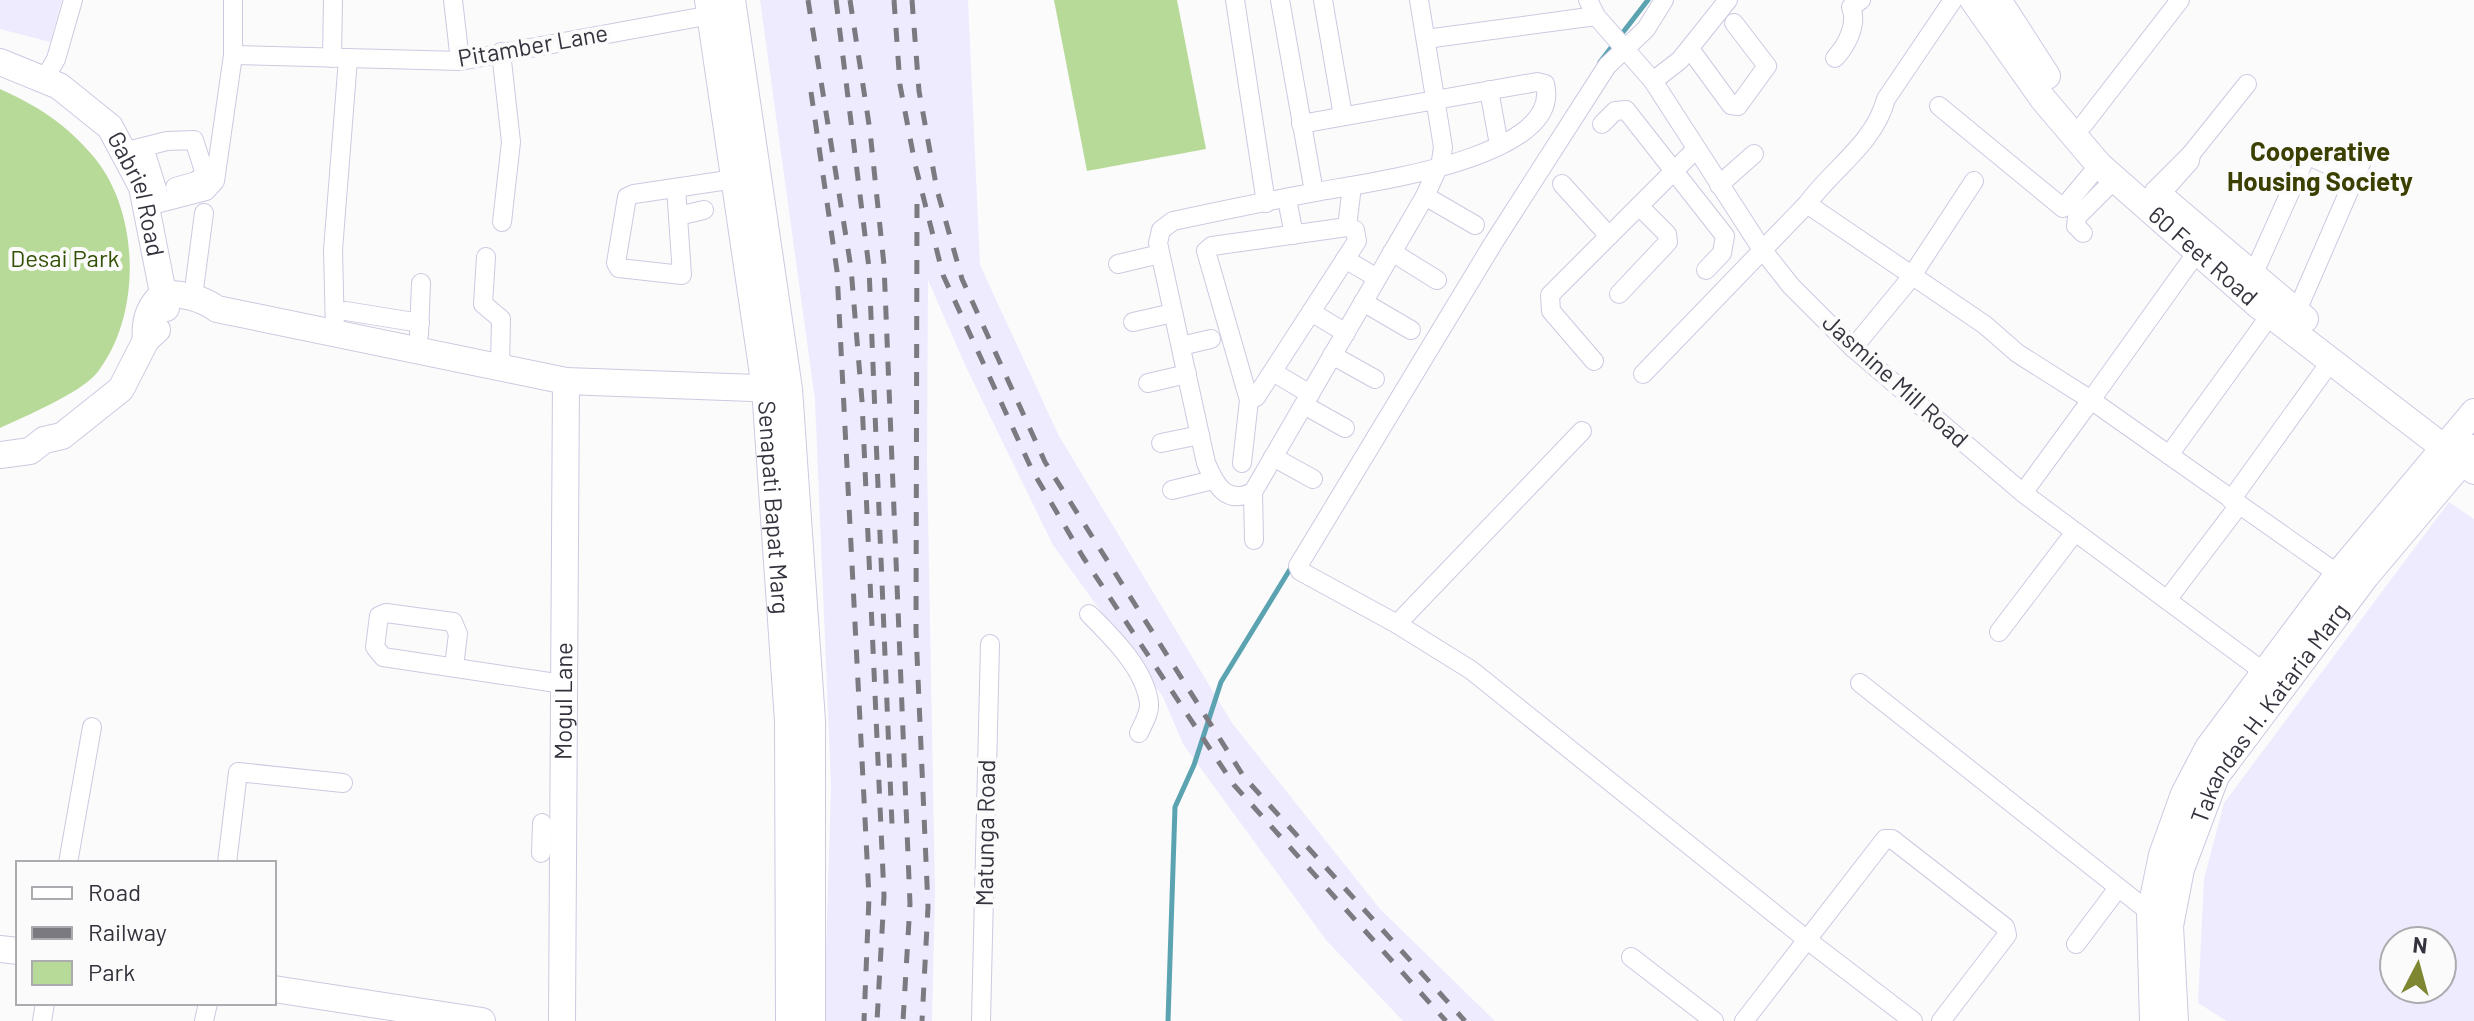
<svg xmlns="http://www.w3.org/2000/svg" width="2474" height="1021" font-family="Barlow,sans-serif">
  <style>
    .built { fill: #eeebfe; fill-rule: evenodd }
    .green { fill: #b8da98 }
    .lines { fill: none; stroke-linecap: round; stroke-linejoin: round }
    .stream { stroke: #5ba3b1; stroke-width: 5 }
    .street-casing { stroke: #cdc9e1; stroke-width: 20 }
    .secondary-casing { stroke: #cdc9e1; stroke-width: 28 }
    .street { stroke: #fff; stroke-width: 18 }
    .secondary { stroke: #fff; stroke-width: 26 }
    .rail { stroke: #7b7a80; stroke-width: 5; stroke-dasharray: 14 14; stroke-linecap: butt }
    .labels { text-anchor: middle; stroke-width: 8; stroke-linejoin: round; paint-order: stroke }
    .street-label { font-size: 24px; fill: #35333d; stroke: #fbfbfb }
    .park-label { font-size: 24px; fill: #335004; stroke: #fbfbfb }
    .neighbourhood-label { font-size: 26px; font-weight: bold; fill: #3b3f00; stroke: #fbfbfb }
  </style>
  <rect width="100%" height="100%" fill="#fbfbfb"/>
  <g class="built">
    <polygon points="0,0 62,0 50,42 0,29"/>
    <polygon points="760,0 968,0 980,265 1059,436 1232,723 1380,909 1495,1021 1403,1021 1326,940 1183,744 1163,697 1053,545 966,367 928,280 927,461 935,893 932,1021 824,1021 831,785 815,400"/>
    <path d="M 2449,502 L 2474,519 L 2474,1021 L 2227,1021 L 2198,1003 L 2204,879 L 2224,803 ZM 2442,941 L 2442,989 L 2394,989 L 2394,941 Z"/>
  </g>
  <g class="green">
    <polygon points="1054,0 1177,0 1206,149 1087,171"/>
    <path d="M 0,89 C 38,106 66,124 93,156 C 141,212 142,318 96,374 C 80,393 24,417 0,428 Z"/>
  </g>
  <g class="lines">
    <g class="stream">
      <polyline points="1600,62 1648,0"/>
      <polyline points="1168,1021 1175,807 1194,765 1221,682 1292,566"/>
    </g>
    <defs>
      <g id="street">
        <polyline points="453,0 460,61"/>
        <polyline points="1235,0 1266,203"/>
        <polyline points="1280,0 1314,192"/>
        <polyline points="1323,0 1343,116"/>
        <polyline points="1588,0 1596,16 1653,81 1761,248 1791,286 1853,348 2023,493 2272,678"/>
        <polyline points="1664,0 1646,29 1607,66 1494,242 1298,566 1300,571 1397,624 1471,670 1806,939 1913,1021"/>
        <polyline points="1426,39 1596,16"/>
        <polyline points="1690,49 1731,105 1738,106 1767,66 1734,23"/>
        <polyline points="501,52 511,142 502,222"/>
        <polyline points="233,55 460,61 722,13"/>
        <polyline points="332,58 333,0"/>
        <path d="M 1835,58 C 1847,45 1858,24 1851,7 L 1861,0"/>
        <polyline points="44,80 56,59 73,0"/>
        <polyline points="1653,81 1680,60 1728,0"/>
        <polyline points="1489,90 1499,145"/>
        <polyline points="1939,106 2063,208 2099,165"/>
        <path d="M 1301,124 L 1537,82 L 1545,84 C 1564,159 1363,183 1316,192 C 1268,201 1220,211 1173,221 L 1161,230 L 1158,243 L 1206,463 C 1216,486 1226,505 1253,492 L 1425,196 L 1441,161 L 1443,147 L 1419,0"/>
        <polyline points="1602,124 1615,111 1626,110 1725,236 1722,253 1706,270"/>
        <polyline points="2084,124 2180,0"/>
        <polyline points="144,147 158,192"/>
        <polyline points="123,152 167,141 194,140 205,174 196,181 175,187"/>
        <polyline points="2191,154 2247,84"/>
        <polyline points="1562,184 1609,236"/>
        <polyline points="1719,185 1754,154"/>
        <polyline points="676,188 682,275 619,268 616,263 627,197 634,194 735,179"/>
        <polyline points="2154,191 2191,154 2190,161 2159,196"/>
        <polyline points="1425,196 1475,225"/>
        <polyline points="1287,199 1294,235"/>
        <polyline points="1807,204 1985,325 2017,353 2091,400 2197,252"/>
        <polyline points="148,206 206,191 215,181 233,55 233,0"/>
        <polyline points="678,216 704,210"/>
        <polygon points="1347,227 1355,230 1357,241 1256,397 1249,400 1206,251 1212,246"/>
        <polyline points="1347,227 1352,186"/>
        <polyline points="2083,233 2076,226 2077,217 2115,179"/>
        <polyline points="1392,252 1437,280"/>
        <polyline points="486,257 483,304 501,319 500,367"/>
        <polyline points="1345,259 1377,278"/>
        <polyline points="1118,264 1160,254"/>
        <polyline points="2253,275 2305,159 2311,157 2355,177"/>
        <polyline points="1619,294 1668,242 1667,234 1639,206"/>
        <polyline points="193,297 204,213"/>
        <polyline points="1363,302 1411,330"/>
        <polyline points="346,311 420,323"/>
        <polyline points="1311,312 1346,333"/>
        <polyline points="2296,313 2362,161"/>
        <polyline points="1133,322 1173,313"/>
        <polyline points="335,332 333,250 348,59"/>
        <polyline points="419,335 421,283"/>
        <polyline points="1181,346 1211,339"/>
        <polyline points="1853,348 1909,280 1974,181"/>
        <polyline points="1332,355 1375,379"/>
        <polyline points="1594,361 1551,311 1550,295 1695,150"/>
        <polyline points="1273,372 1310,394"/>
        <path d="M 1643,374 L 1807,204 C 1833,168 1874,144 1886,99 L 1953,0"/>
        <polyline points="1148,383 1187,374"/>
        <polyline points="1304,405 1345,428"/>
        <polyline points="1161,443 1200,435"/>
        <polyline points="2169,455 2271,314"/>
        <polyline points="1273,457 1313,479"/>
        <polyline points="1242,463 1249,400"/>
        <polyline points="1172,490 1213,480"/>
        <polyline points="1253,492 1254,540"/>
        <polyline points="2023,493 2091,400 2338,574"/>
        <polyline points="2231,500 2331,361"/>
        <polyline points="2167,600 2239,505"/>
        <path d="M 1089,614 C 1112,637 1145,669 1149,703 C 1150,713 1143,724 1139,733"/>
        <polyline points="1397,624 1582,431"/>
        <polyline points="1999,632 2075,532"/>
        <polyline points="454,667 458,634 453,622 386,613 379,616 375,647 383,657 563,684"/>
        <polyline points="1860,683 2157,918"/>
        <polyline points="541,853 542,823"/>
        <polyline points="68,863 92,727"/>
        <polyline points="227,863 238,772 343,783"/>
        <polyline points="2076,944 2118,888"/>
        <polyline points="1631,957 1714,1021"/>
        <polyline points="42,1021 45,1003"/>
        <polyline points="204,1021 208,1003"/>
        <polyline points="981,1021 990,644"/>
        <polyline points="1744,1021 1885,839 1892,839 2005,927 2007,935 1941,1021"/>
      </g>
      <g id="secondary">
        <path id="s1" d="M 708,0 L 765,388 L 788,721 L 789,1021"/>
        <polyline points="732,0 789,389 812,721 812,1021"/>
        <path id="s2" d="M 1973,0 L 2043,99 L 2099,165 L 2258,305 L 2474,471"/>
        <polyline points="1998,0 2047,76"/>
        <path id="s3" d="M 0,62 L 59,86 L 110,127 L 142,187 L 166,308"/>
        <polyline points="2167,202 2305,319"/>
        <path d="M 146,340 C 144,321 149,306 163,294 C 181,293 202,298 217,309 L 566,381 L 781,389"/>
        <polyline points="0,455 30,451 44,440 62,436 121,389 146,340 157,330"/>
        <polyline points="0,949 18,951"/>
        <polyline points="274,989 482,1021"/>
        <path id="s4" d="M 562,1021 L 566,381"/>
        <polyline points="2153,1021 2150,913 2162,855 2184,794 2208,748 2338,574 2474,412"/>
        <path id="s5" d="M 2175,1021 L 2170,926 L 2181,869 L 2216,776 L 2366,576 L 2474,448"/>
      </g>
    </defs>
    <use href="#street" class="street-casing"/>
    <use href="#secondary" class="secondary-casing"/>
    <use href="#street" class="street"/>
    <use href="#secondary" class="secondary"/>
    <g class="rail">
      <polyline points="808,0 851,268 862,401 884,896 877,1021"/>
      <polyline points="836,0 869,268 892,825"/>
      <polyline points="850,0 870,131 884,265 910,904 903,1021"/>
      <polyline points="894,0 900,85 915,164 943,275 1032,470 1083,557 1234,785 1446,1021"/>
      <polyline points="912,0 919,91 937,190 962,279 1045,462 1244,777 1465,1021"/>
      <polyline points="811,92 837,271 869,897 864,1021"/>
      <polyline points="917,204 916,632 928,907 922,1021"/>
    </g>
  </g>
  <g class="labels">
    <g class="street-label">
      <text transform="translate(533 46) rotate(-10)" y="8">Pitamber Lane</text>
      <text dy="8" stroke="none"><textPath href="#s3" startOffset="202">Gabriel Road</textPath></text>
      <text dy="8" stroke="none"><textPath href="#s2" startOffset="346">60 Feet Road</textPath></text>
      <text transform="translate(1895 381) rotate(42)" y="8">Jasmine Mill Road</text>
      <text dy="8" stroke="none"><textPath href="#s1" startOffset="512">Senapati Bapat Marg</textPath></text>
      <text dy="8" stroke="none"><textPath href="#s4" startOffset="320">Mogul Lane</textPath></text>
      <text dy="8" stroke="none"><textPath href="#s5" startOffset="334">Takandas H. Kataria Marg</textPath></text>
      <text transform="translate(986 833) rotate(-89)" y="8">Matunga Road</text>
    </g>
    <g class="park-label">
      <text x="65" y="267">Desai Park</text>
    </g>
    <g class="neighbourhood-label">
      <text x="2320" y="161">Cooperative<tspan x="2320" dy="30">Housing Society</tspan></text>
    </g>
  </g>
  <rect x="16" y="861" width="260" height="144" fill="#fbfbfb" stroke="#acabaf" stroke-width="2"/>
  <rect x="32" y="887" width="40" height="12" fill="#ffffff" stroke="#acabaf" stroke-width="2"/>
  <text x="88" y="901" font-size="24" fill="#35333d">Road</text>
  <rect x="32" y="927" width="40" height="12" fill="#7b7a80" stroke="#acabaf" stroke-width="2"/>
  <text x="88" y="941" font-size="24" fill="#35333d">Railway</text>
  <rect x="32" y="961" width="40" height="24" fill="#b8da98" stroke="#acabaf" stroke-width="2"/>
  <text x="88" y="981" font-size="24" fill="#35333d">Park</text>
  <g transform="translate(2418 965) rotate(6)"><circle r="38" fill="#fbfbfb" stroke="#acabaf" stroke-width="2"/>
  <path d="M0-6L14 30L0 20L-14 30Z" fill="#7e8632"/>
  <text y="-12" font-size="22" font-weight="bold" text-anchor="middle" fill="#35333d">N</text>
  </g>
</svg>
